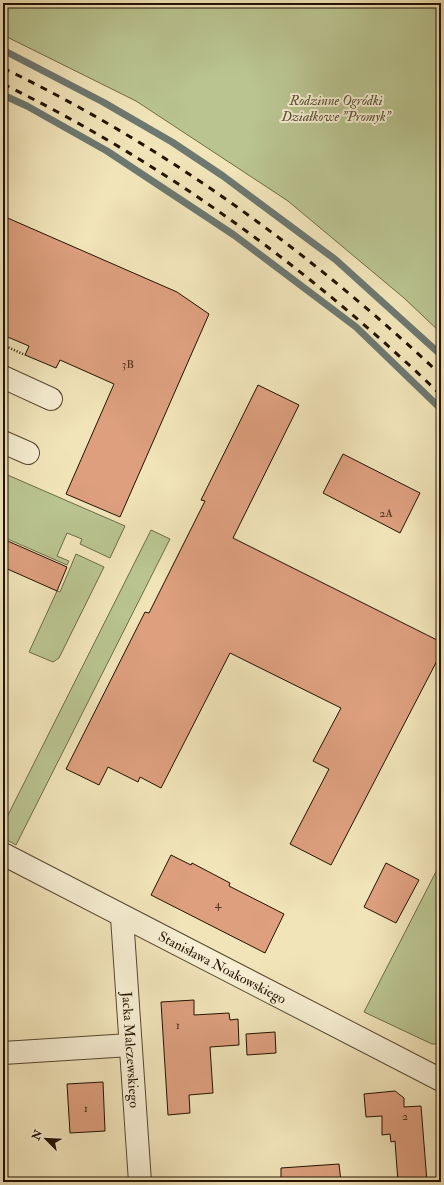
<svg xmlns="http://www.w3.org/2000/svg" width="444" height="1185" font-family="'IM FELL Double Pica',serif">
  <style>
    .green { fill: #b9c490; stroke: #6e6b48 }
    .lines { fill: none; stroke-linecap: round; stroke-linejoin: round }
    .stream { stroke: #6d7870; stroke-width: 7 }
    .building { fill: #dd9f7e; stroke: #221200 }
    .minor-casing { stroke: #56462e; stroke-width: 24 }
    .path { stroke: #221200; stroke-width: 2.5; stroke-dasharray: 1 2; stroke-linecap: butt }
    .minor { stroke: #f6edd2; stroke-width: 22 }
    .rail { stroke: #221200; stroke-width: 3; stroke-dasharray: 7 7; stroke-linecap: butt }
    .labels { text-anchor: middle; stroke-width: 4; stroke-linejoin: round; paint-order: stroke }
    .number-label { font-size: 12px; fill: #513520 }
    .park-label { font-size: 14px; font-style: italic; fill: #575032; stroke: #f6edd2 }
    .street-label { font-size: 14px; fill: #221200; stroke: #f6edd2 }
  </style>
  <rect width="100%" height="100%" fill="#f1e4b9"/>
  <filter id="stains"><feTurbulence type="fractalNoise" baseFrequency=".005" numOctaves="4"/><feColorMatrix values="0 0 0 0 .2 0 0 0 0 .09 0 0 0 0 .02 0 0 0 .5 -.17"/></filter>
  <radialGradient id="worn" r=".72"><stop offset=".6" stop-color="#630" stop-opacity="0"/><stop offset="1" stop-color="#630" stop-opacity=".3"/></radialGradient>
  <g class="green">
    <polygon points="3,3 441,3 441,333 404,298 288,201 136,101 3,35"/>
    <polygon points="3,473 125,526 110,558 80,544 82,539 67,533 57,556 69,561 67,565 3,537"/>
    <polygon points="151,530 170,539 16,845 5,839 3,831 4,823"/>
    <polygon points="76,554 104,567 59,658 53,662 29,652 57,591 60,592"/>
    <polygon points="441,862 441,1044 432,1044 364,1012"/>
  </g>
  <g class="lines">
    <g class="stream">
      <polyline points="3,50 103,102 172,142 223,176 336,260 441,355"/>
      <polyline points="3,95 27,106 107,151 234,235 356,327 441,409"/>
    </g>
  </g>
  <g class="building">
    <polygon points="3,216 177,292 209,314 120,517 66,494 114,384 60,360 56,368 25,355 29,346 3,335"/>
    <polygon points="258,385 299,405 233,538 441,642 441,653 331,865 290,844 329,769 313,761 341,708 230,653 161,788 140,777 138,782 108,767 99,785 66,769 145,612 149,613 205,501 201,500"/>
    <polygon points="343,454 420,493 400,533 323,493"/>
    <polygon points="3,539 67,567 57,591 3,567"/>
    <polygon points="171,855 191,865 192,863 230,883 229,886 284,914 265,953 151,895"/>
    <polygon points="386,863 419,880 396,923 364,907"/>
    <polygon points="194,1000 194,1015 229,1013 230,1020 238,1019 239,1045 210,1047 213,1093 189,1095 190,1113 168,1115 161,1002"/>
    <polygon points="275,1032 276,1053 247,1055 246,1034"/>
    <polygon points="103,1082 105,1131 70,1133 67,1084"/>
    <polygon points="395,1091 404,1098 404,1107 421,1106 427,1182 398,1182 395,1141 391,1142 390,1134 382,1135 382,1116 366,1117 364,1094"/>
    <polygon points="339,1164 341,1182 281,1182 281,1168"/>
  </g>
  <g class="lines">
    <defs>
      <g id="minor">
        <polyline points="3,377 51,399"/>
        <polyline points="3,442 28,453"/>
        <path id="s1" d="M 3,854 L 441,1080"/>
        <path id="s2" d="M 122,917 L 140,1182"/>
        <polyline points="3,1053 130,1045"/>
      </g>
    </defs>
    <use href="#minor" class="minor-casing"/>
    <polyline class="path" points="3,345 25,355"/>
    <use href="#minor" class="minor"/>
    <g class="rail">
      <path d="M 3,68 C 165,146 310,252 441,375"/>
      <path d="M 3,84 C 165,163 311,270 441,395"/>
    </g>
  </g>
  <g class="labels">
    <g class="number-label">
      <text x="128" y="368">3B</text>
      <text x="386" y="517">2A</text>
      <text x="218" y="908">4</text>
      <text x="178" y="1029">1</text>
      <text x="86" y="1112">1</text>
      <text x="405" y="1120">2</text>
    </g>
    <g class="park-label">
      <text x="336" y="105">Rodzinne Ogródki<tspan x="336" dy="16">Działkowe "Promyk"</tspan></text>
    </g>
    <g class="street-label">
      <text dy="5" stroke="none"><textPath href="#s1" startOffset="247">Stanisława Noakowskiego</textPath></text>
      <text dy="5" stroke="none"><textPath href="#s2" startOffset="133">Jacka Malczewskiego</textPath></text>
    </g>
  </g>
  <rect width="444" height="1185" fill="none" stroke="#f1e4b9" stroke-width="16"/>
  <rect x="4" y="4" width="436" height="1177" fill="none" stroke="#221200" stroke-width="2"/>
  <rect x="8" y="8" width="428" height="1169" fill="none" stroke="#221200"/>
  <g transform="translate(46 1139) rotate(294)" stroke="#f6edd2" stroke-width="3" paint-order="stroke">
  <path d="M0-3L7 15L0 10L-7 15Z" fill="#221200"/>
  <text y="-6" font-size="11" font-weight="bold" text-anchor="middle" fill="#221200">N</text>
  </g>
  <rect width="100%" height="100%" filter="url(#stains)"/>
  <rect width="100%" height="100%" fill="url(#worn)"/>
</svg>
